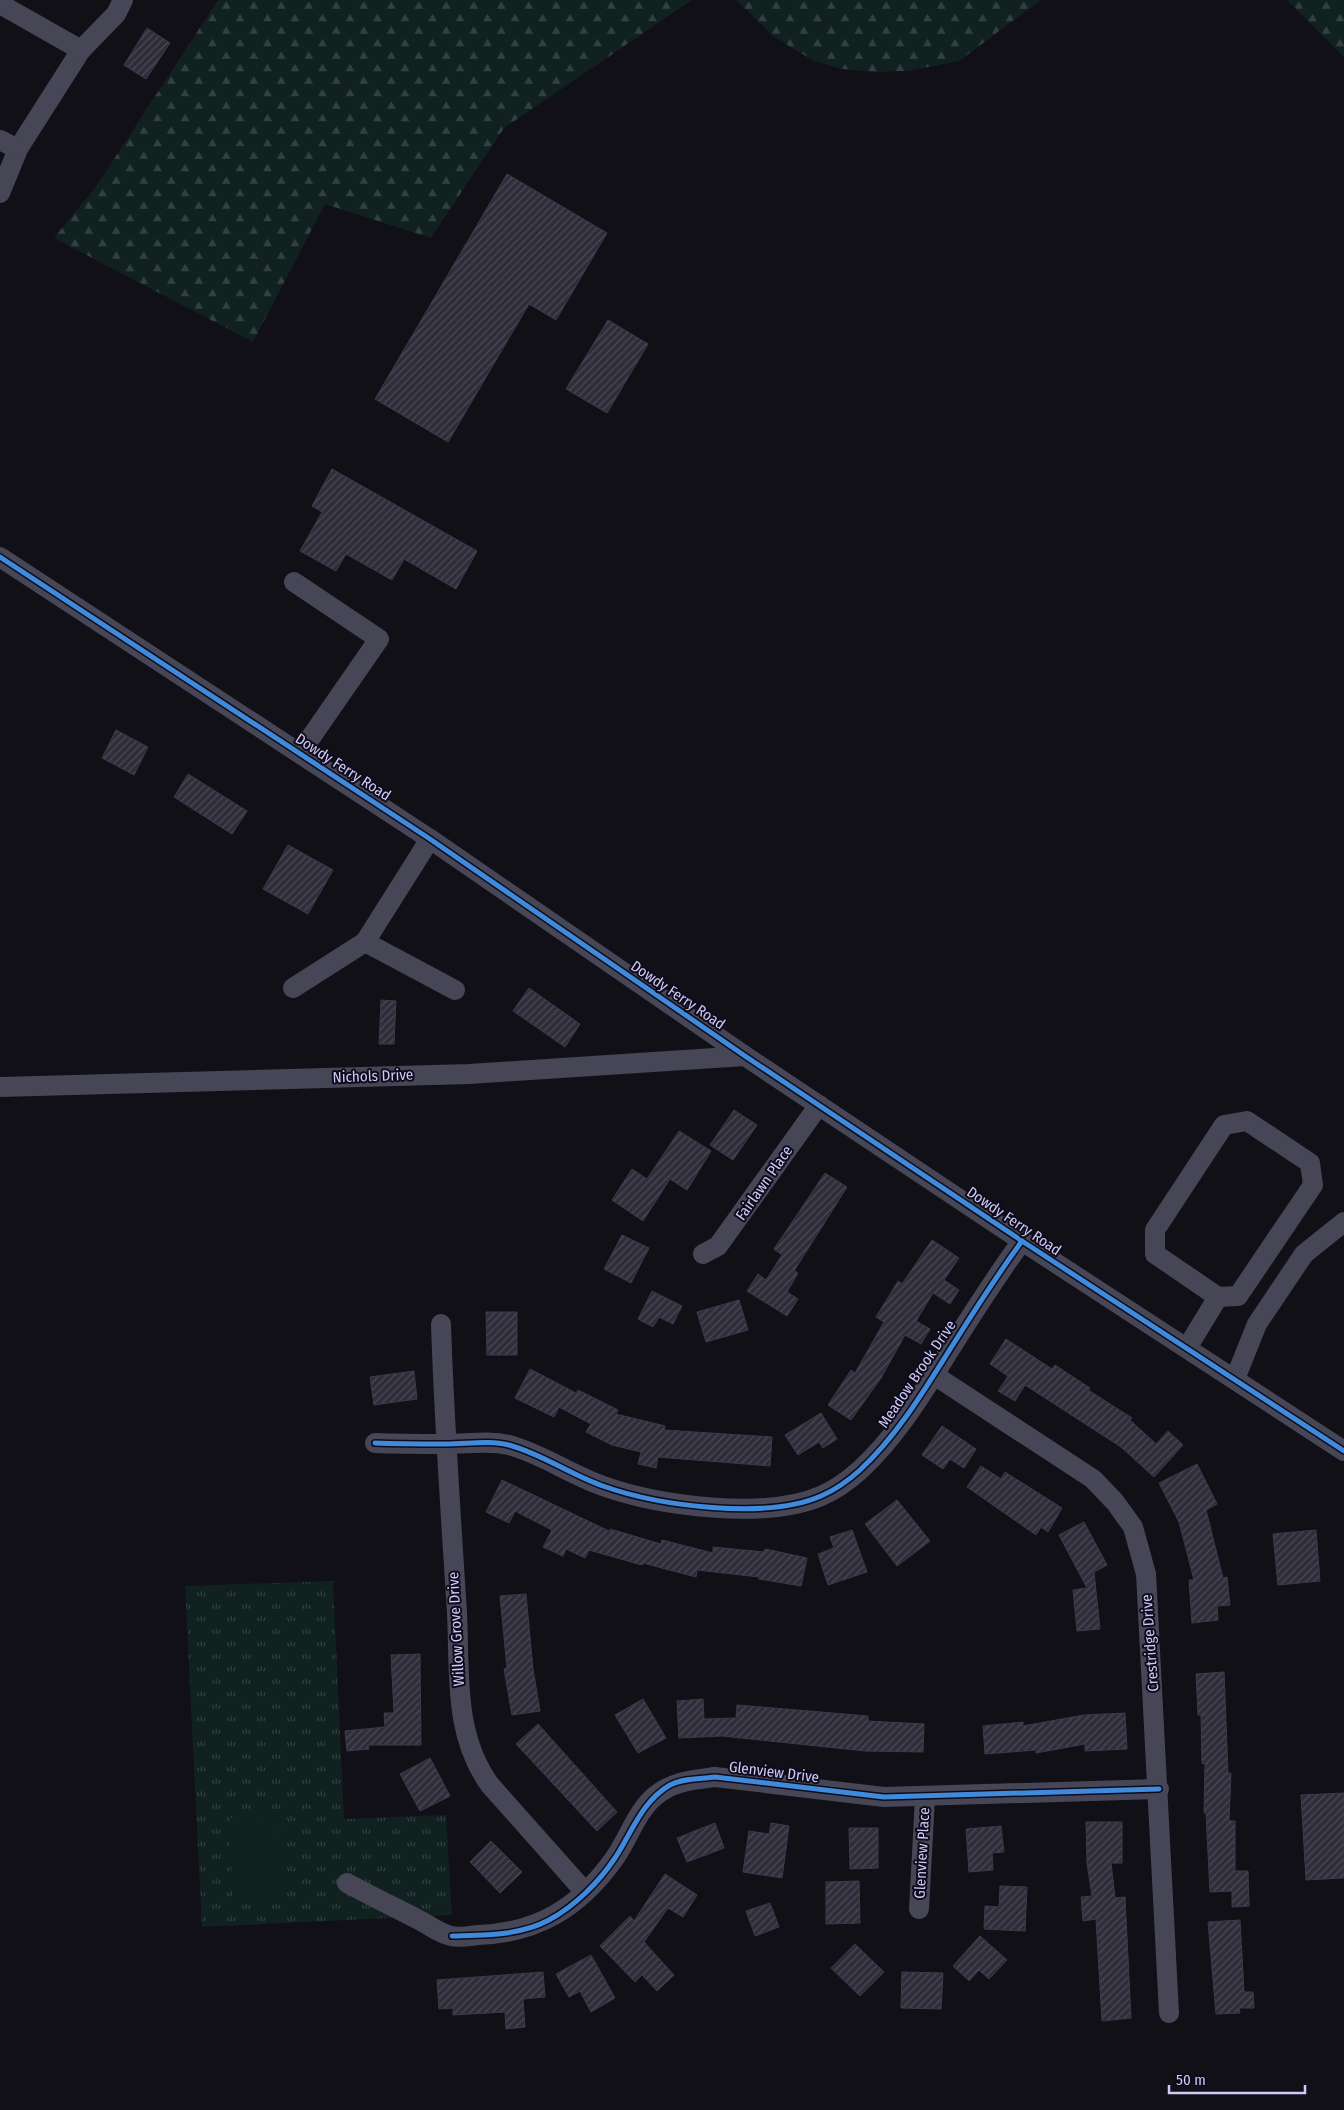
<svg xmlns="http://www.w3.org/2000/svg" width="1344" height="2110" font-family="'Fira Sans Condensed',sans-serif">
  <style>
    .forest { fill: url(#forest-firs) }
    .park { fill: url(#park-tufts) }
    .pitch { fill: #102120 }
    .building { fill: url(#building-hatch); stroke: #3c3a4a }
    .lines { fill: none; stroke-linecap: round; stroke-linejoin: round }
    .minor { stroke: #464657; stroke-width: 20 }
    .cycleway-casing { stroke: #0e0c1a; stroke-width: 8 }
    .cycleway { stroke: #408adc; stroke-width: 5 }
    .labels { text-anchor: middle; stroke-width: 4; stroke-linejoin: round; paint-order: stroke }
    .street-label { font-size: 15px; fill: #cecbfa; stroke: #0e0c1a }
  </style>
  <defs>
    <pattern id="forest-firs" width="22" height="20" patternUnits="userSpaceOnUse" patternTransform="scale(1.25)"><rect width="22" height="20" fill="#102120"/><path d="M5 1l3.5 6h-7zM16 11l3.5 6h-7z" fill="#324041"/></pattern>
    <pattern id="park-tufts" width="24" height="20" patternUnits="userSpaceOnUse" patternTransform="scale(1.25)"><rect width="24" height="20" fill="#102120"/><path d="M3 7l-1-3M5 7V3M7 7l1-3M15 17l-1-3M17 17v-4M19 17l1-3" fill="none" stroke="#324041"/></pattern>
    <pattern id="building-hatch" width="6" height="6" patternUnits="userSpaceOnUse" patternTransform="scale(1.25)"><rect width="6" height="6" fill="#2e2d39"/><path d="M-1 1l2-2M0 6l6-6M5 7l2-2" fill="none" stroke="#4b4a57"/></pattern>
  </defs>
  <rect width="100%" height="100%" fill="#101016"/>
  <g class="forest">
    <polygon points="218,0 692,0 504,128 431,238 325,204 253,342 54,238 95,188"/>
    <polygon points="736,0 1041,0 959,61 908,71 874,72 842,69 814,61 774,37"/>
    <polygon points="1287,0 1344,0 1344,57"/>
  </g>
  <polygon class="park" points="333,1581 344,1819 446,1815 452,1915 202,1927 185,1586"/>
  <polygon class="pitch" points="279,1816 283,1898 233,1900 229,1818"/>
  <g class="building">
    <polygon points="147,28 170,43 146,79 124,65"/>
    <polygon points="507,174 607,233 556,320 529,304 448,442 375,399"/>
    <polygon points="608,320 648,344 607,413 566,389"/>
    <polygon points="332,469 477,551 456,589 404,559 392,580 346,554 336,571 300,551 322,512 312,506"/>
    <polygon points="116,730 148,747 134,775 102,758"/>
    <polygon points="188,774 247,811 232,834 174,797"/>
    <polygon points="288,845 333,870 308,914 263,889"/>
    <polygon points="529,988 580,1024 565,1047 513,1011"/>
    <polygon points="381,1000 396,1001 394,1044 379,1044"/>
    <polygon points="734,1110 757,1125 733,1160 710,1145"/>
    <polygon points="679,1131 711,1151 687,1190 670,1179 643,1221 612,1200 632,1169 647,1179"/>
    <polygon points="825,1173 847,1187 794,1271 798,1273 787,1292 798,1299 787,1316 747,1291 758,1274 766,1280 782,1255 774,1249"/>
    <polygon points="622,1235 649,1248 631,1283 604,1269"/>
    <polygon points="932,1240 959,1258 944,1280 959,1290 950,1304 933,1293 916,1321 930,1329 921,1344 905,1335 881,1378 851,1420 828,1405 851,1370 855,1373 884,1322 876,1317 898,1281 902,1284"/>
    <polygon points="652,1291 682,1306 673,1324 659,1317 653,1327 638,1319"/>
    <polygon points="739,1300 748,1330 706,1342 697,1312"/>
    <polygon points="486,1312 517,1312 517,1355 487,1355"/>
    <polygon points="1006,1339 1052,1369 1055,1365 1090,1388 1088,1390 1132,1418 1130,1420 1156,1444 1168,1431 1183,1445 1154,1477 1121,1447 1025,1385 1015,1401 998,1391 1008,1376 990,1364"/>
    <polygon points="530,1369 576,1393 578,1390 618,1410 616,1414 665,1426 664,1430 772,1437 770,1466 658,1457 656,1468 638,1464 641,1452 612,1445 586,1432 591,1424 559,1407 554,1417 515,1398"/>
    <polygon points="414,1371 417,1399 374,1405 370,1377"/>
    <polygon points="821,1413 837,1439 823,1448 819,1442 798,1455 785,1435"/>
    <polygon points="942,1426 976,1449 964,1468 950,1459 943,1469 922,1455"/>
    <polygon points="1197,1464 1217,1504 1206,1510 1223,1578 1227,1577 1230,1605 1217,1606 1218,1620 1192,1623 1189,1580 1194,1580 1179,1522 1159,1483"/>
    <polygon points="981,1466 1001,1479 1005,1472 1062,1508 1048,1532 1041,1527 1036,1535 967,1487"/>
    <polygon points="502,1480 609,1531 610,1529 661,1544 662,1540 713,1553 713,1547 764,1552 765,1549 807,1558 801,1586 759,1579 759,1577 697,1570 696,1577 643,1563 642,1565 589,1550 585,1558 566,1549 563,1556 543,1547 552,1530 515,1511 509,1523 486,1512"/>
    <polygon points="897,1500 930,1541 897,1566 865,1524"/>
    <polygon points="1084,1522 1107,1565 1094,1572 1100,1629 1077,1631 1073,1590 1087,1588 1059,1535"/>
    <polygon points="852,1530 867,1572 828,1585 818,1554 834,1548 830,1537"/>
    <polygon points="1316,1530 1320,1581 1278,1585 1273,1534"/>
    <polygon points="526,1594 533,1669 540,1711 512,1715 504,1669 507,1668 500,1596"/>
    <polygon points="420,1654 421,1745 368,1745 369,1749 347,1751 345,1731 385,1727 384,1713 394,1713 391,1655"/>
    <polygon points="1224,1672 1228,1773 1231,1773 1229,1821 1235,1821 1235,1871 1248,1871 1249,1906 1232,1907 1232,1891 1210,1892 1206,1813 1204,1813 1205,1763 1202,1764 1201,1715 1198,1715 1196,1674"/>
    <polygon points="643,1699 666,1738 638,1753 615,1715"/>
    <polygon points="703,1699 704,1719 736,1718 737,1705 868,1716 868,1721 924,1724 923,1752 865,1751 722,1736 679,1738 677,1701"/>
    <polygon points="1125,1713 1127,1749 1085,1751 1085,1744 1036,1753 1036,1750 985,1754 983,1726 1023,1722 1023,1726 1084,1715"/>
    <polygon points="538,1724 617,1812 597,1831 516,1744"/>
    <polygon points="430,1758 450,1796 420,1811 400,1774"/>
    <polygon points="1344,1793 1344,1878 1306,1880 1301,1795"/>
    <polygon points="1086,1822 1122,1822 1122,1863 1111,1863 1115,1898 1125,1897 1131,2018 1102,2021 1096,1919 1083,1921 1081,1897 1092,1896 1087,1863"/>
    <polygon points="715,1823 724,1848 687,1862 677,1838"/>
    <polygon points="771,1823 789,1826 782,1878 743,1872 749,1831 769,1834"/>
    <polygon points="1001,1826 1004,1852 992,1853 993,1870 969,1872 966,1829"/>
    <polygon points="849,1828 878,1828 878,1868 850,1869"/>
    <polygon points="491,1841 522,1872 500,1893 470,1862"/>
    <polygon points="665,1874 697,1895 683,1917 668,1908 644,1942 674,1975 657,1991 642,1975 635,1982 600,1946 630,1916 634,1921"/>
    <polygon points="859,1881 860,1923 826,1924 826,1882"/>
    <polygon points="1000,1886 1027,1887 1025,1931 984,1929 985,1906 999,1907"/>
    <polygon points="770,1903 779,1927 755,1936 746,1911"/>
    <polygon points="1240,1920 1244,1992 1253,1992 1254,2008 1239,2008 1240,2013 1216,2014 1208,1922"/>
    <polygon points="980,1936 1007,1960 989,1979 979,1970 969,1981 953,1966"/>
    <polygon points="855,1944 884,1972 860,1996 831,1968"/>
    <polygon points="591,1955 615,1998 591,2012 580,1991 569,1997 556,1974"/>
    <polygon points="543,1972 545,1997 523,1999 525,2027 506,2029 505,2012 453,2015 453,2008 439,2009 437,1980"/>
    <polygon points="902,1972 943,1973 941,2009 901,2008"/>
  </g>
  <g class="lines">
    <g class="minor">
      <polyline points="0,4 81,50 18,149 0,193"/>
      <polyline points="81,50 116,14 123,0"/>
      <polyline points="0,140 18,149"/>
      <polyline points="0,557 430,839 745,1056 1022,1241 1344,1451"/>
      <polyline points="294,582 379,639 300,753"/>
      <polyline points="365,942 455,990"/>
      <polyline points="293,988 365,942 430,839"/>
      <polyline points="0,1087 469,1074 745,1056"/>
      <polyline points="703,1254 718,1246 819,1105"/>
      <path d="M 441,1324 C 444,1421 451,1517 457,1613 C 460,1672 453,1734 490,1785 L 585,1892"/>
      <polyline points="1187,1348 1218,1297 1238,1296 1313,1185 1310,1163 1247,1121 1224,1125 1155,1230 1155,1254 1218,1297"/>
      <polyline points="934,1375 1093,1479 1115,1502 1133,1527 1146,1574 1169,2013"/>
      <polyline points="1235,1379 1257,1324 1304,1254 1344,1222"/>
      <path d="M 375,1443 C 399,1444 423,1444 446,1444 C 467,1444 489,1440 509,1445 C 542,1454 571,1475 603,1486 C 659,1506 766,1520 821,1496 C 835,1490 849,1480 860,1470 C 899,1434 926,1387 954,1343 C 976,1308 998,1274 1022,1241"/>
      <path d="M 347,1883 C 371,1896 396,1908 421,1921 C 430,1926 441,1934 451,1936 C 459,1938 470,1936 478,1935 C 537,1933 579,1908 614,1859 C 628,1840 636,1812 655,1796 C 673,1781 692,1780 715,1777 L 884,1797 L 1159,1789"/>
      <polyline points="919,1909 925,1797"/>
    </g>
    <defs>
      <g id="cycleway">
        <polyline points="0,557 430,839 745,1056 1022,1241 1344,1451"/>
        <path d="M 375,1443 C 399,1444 423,1444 446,1444 C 467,1444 489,1440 509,1445 C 542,1454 571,1475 603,1486 C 659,1506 766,1520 821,1496 C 835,1490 849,1480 860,1470 C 899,1434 926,1387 954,1343 C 976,1308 998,1274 1022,1241"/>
        <path d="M 452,1936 C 484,1935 519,1936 549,1920 C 575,1906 599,1882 615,1858 C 632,1832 642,1801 670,1785 C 683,1778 701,1779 715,1777 L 884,1797 L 1159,1789"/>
      </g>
    </defs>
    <use href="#cycleway" class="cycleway-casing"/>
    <use href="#cycleway" class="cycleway"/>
  </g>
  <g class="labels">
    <g class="street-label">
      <text transform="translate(343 767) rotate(33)" y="5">Dowdy Ferry Road</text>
      <text transform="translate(678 995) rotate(34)" y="5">Dowdy Ferry Road</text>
      <text transform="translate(373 1076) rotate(-2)" y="5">Nichols Drive</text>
      <text transform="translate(764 1183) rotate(-55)" y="5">Fairlawn Place</text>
      <text transform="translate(1014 1221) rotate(34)" y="5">Dowdy Ferry Road</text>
      <text transform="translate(917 1374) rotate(-56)" y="5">Meadow Brook Drive</text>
      <text transform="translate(456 1629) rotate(-93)" y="5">Willow Grove Drive</text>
      <text transform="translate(1150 1643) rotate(-94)" y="5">Crestridge Drive</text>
      <text transform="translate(774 1772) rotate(7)" y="5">Glenview Drive</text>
      <text transform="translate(922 1853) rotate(-87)" y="5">Glenview Place</text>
    </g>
  </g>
  <path d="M1169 2085v8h136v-8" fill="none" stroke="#cecbfa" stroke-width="2.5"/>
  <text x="1176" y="2085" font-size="15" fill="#cecbfa" stroke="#0e0c1a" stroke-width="4" paint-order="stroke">50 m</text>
</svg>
